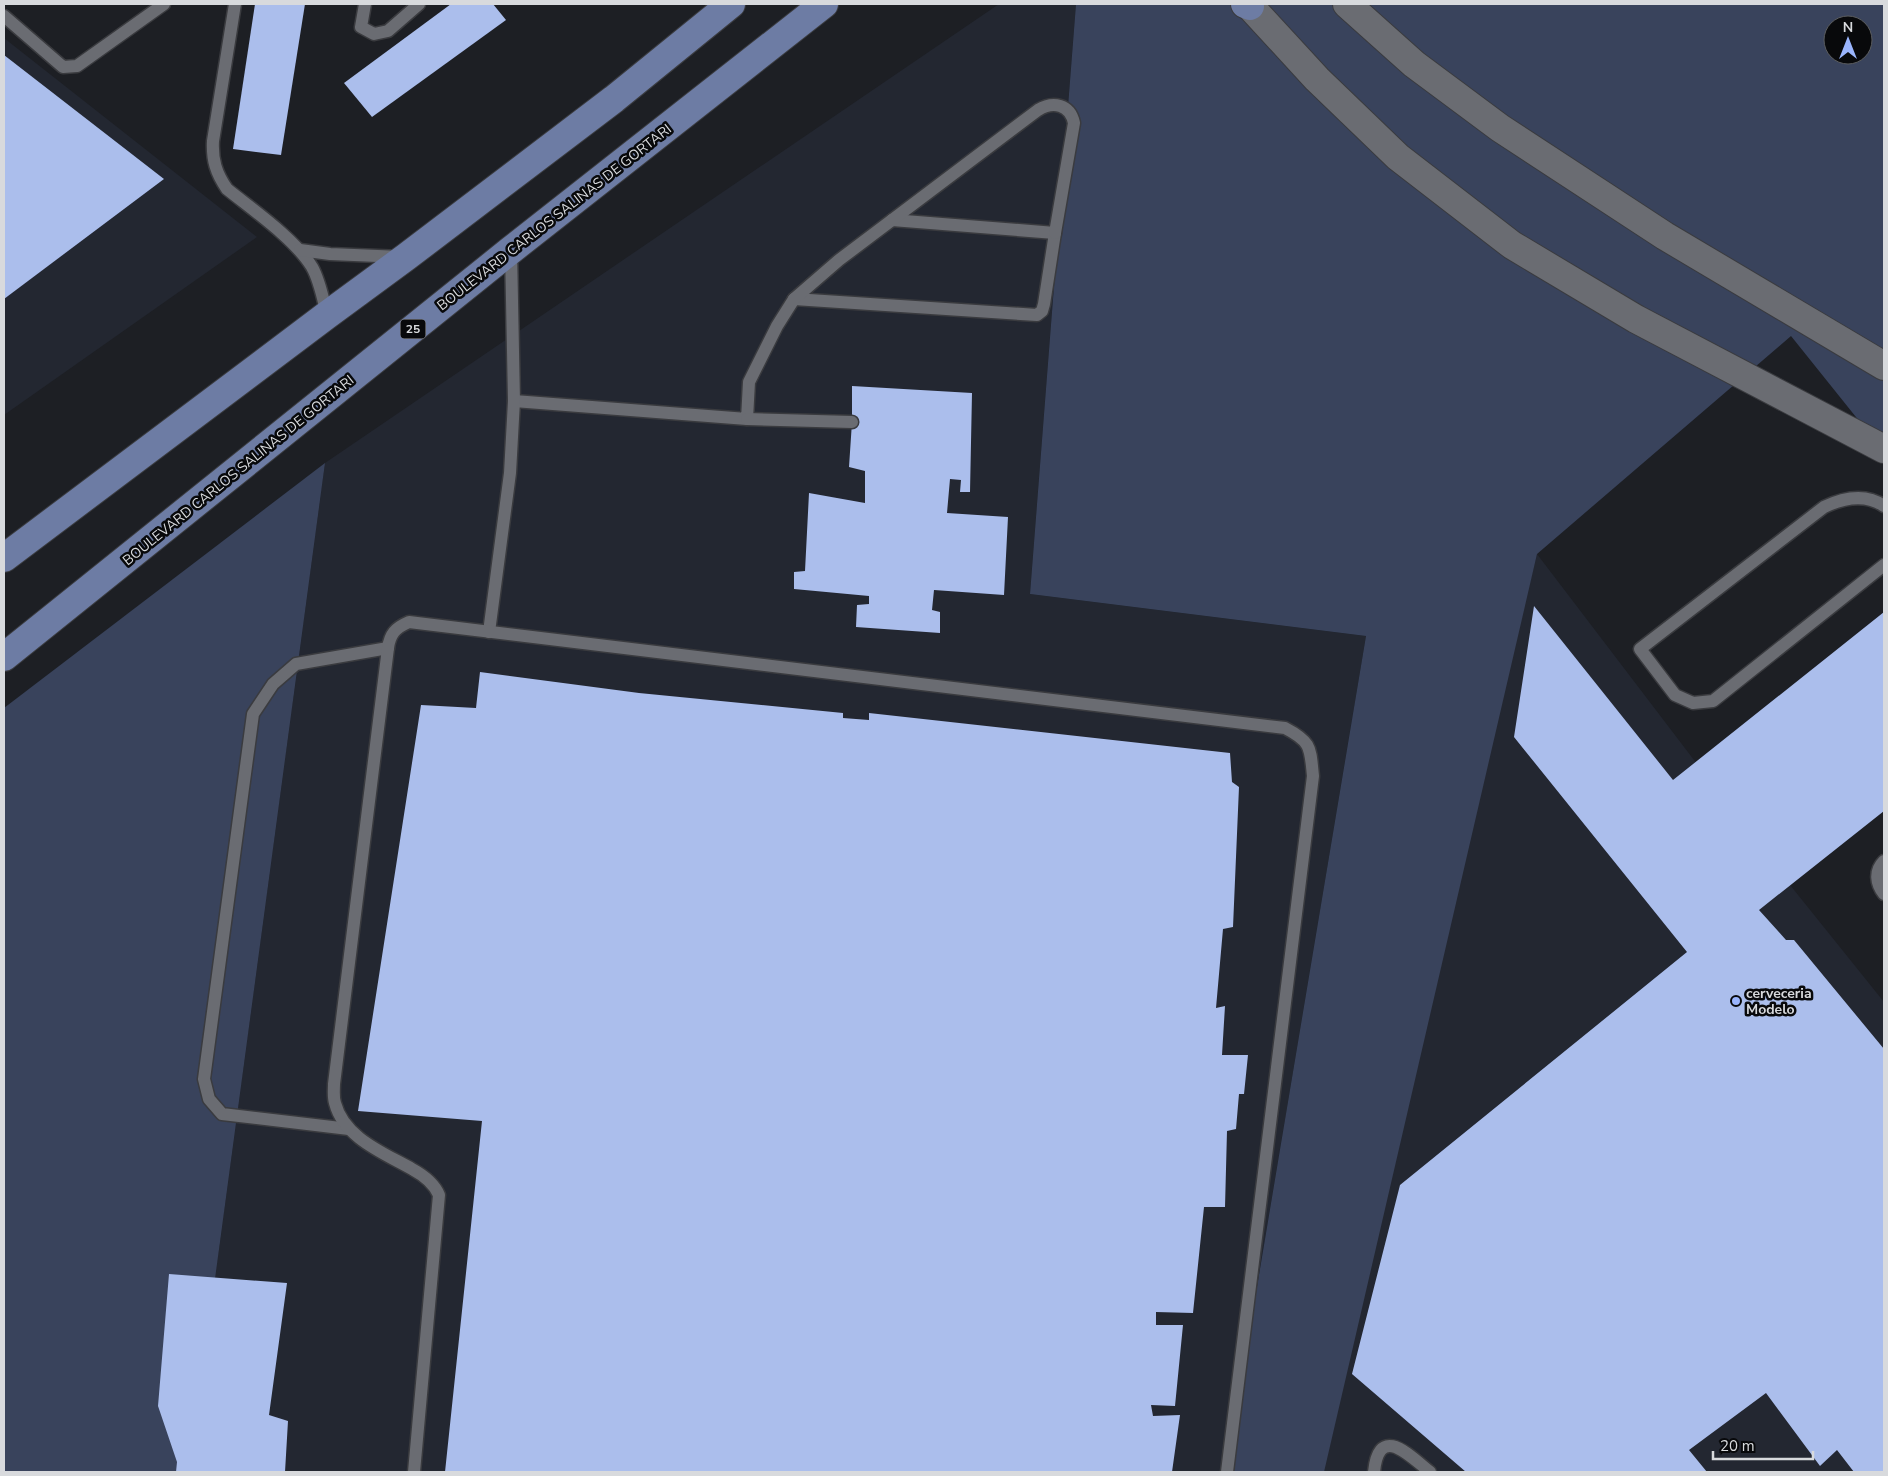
<svg xmlns="http://www.w3.org/2000/svg" width="1888" height="1476" font-family="'Nunito Sans',sans-serif">
  <style>
    .built { fill: #232731 }
    .green { fill: #39435c; fill-rule: evenodd }
    .building { fill: #abbeec }
    .lines { fill: none; stroke-linecap: round; stroke-linejoin: round }
    .lane-casing { stroke: #3a3b3f; stroke-width: 15 }
    .secondary-casing { stroke: #3a3b3f; stroke-width: 30 }
    .primary-casing { stroke: #3a3b3f; stroke-width: 30 }
    .lane { stroke: #6a6c72; stroke-width: 12 }
    .secondary { stroke: #6a6c72; stroke-width: 28 }
    .primary { stroke: #6d7ca4; stroke-width: 28 }
    .poi-dot { fill: #9ab5fd; stroke: #08090b; stroke-width: 2 }
    .labels { text-anchor: middle; stroke-width: 5; stroke-linejoin: round; paint-order: stroke }
    .shield { fill: #08090b; stroke: #9a9b9e; stroke-width: 1 }
    .shield-label { font-size: 12px; font-weight: bold; fill: #d8dadd }
    .street-label { font-size: 14px; fill: #d8dadd; stroke: #08090b }
    .poi-label { font-size: 14px; font-weight: bold; fill: #d8dadd; stroke: #08090b; text-anchor: start }
  </style>
  <rect width="100%" height="100%" fill="#1d1f24"/>
  <g class="built">
    <polygon points="999,4 1076,4 1030,594 1366,636 1226,1472 189,1472 325,463"/>
    <polygon points="4,38 257,237 4,415"/>
    <polygon points="1537,554 1774,865 1884,1002 1884,1472 1306,1472"/>
  </g>
  <g class="green">
    <path d="M 1076,4 L 1884,4 L 1884,452 L 1791,336 L 1537,554 L 1324,1472 L 1226,1472 L 1366,636 L 1030,594 ZM 1833,25 L 1863,25 L 1863,55 L 1833,55 Z"/>
    <polygon points="325,463 189,1472 4,1472 4,708"/>
  </g>
  <g class="building">
    <polygon points="255,4 305,4 281,155 233,149"/>
    <polygon points="451,4 493,4 506,20 372,117 344,83"/>
    <polygon points="4,55 164,179 4,299"/>
    <polygon points="852,386 972,393 970,492 960,492 961,480 950,479 947,513 1008,517 1004,595 934,590 932,610 940,612 940,633 856,627 857,605 869,604 869,596 794,589 794,572 805,571 809,493 865,503 865,471 849,467 852,422"/>
    <polygon points="1534,606 1673,780 1884,612 1884,811 1759,910 1786,940 1794,940 1884,1049 1884,1472 1854,1472 1837,1450 1820,1466 1766,1393 1689,1450 1707,1472 1466,1472 1352,1374 1400,1185 1687,952 1514,737"/>
    <polygon points="480,672 639,693 843,713 843,718 869,720 869,713 1230,753 1232,782 1239,787 1233,927 1223,929 1216,1008 1225,1006 1222,1055 1248,1055 1244,1094 1239,1094 1236,1129 1227,1131 1225,1207 1204,1207 1193,1313 1156,1312 1156,1325 1183,1325 1175,1406 1151,1405 1153,1416 1180,1415 1172,1472 445,1472 482,1121 358,1111 421,705 476,708"/>
    <polygon points="169,1274 287,1283 269,1415 288,1421 285,1472 176,1472 177,1462 158,1406"/>
  </g>
  <g class="lines">
    <defs>
      <g id="lane">
        <path d="M 235,4 L 213,141 C 212,160 216,173 227,189 C 253,210 295,239 312,267 C 320,281 323,299 327,315"/>
        <polyline points="365,4 361,27 374,34 388,31 419,4"/>
        <polyline points="4,16 63,67 77,66 164,4"/>
        <polyline points="300,250 330,254 402,257"/>
        <polyline points="794,299 1037,315 1042,311 1044,304 1055,233 892,220"/>
        <path d="M 514,401 L 747,419 L 749,382 L 777,326 L 794,299 L 839,260 L 1038,110 C 1053,101 1070,104 1074,123 L 1055,233"/>
        <polyline points="747,419 852,422"/>
        <path d="M 1884,506 C 1865,493 1843,498 1824,507 L 1640,649 L 1675,695 L 1693,703 L 1713,701 L 1884,565"/>
        <polyline points="489,632 510,473 514,401 511,250"/>
        <path d="M 1884,861 C 1874,871 1876,884 1884,894"/>
        <polyline points="349,1129 222,1114 209,1099 204,1079 253,714 273,684 296,664 388,648"/>
        <path d="M 414,1472 L 439,1195 C 434,1183 423,1175 412,1169 C 384,1153 344,1138 335,1103 C 333,1097 334,1090 334,1084 L 388,648 C 390,634 395,628 409,622 L 1285,728 C 1312,742 1310,748 1313,776 L 1227,1472"/>
        <path d="M 1374,1472 C 1379,1423 1409,1455 1430,1472"/>
      </g>
      <g id="secondary">
        <polyline points="1248,4 1317,79 1398,157 1512,245 1636,319 1884,449"/>
        <polyline points="1347,4 1414,64 1500,128 1665,236 1884,366"/>
      </g>
      <g id="primary">
        <polyline points="1245,4 1250,6"/>
        <polyline points="4,558 327,315 406,257 614,99 731,4"/>
        <polyline points="4,657 511,250 824,4"/>
      </g>
    </defs>
    <use href="#lane" class="lane-casing"/>
    <use href="#secondary" class="secondary-casing"/>
    <use href="#primary" class="primary-casing"/>
    <use href="#lane" class="lane"/>
    <use href="#secondary" class="secondary"/>
    <use href="#primary" class="primary"/>
  </g>
  <circle class="poi-dot" cx="1736" cy="1001" r="5"/>
  <g class="labels">
    <rect class="shield" x="400.5" y="319.5" width="25" height="19" rx="4"/>
    <g class="shield-label">
      <text x="413" y="333">25</text>
    </g>
    <g class="street-label">
      <text transform="translate(554 217) rotate(-38)" y="5">BOULEVARD CARLOS SALINAS DE GORTARI</text>
      <text transform="translate(238 470) rotate(-39)" y="5">BOULEVARD CARLOS SALINAS DE GORTARI</text>
    </g>
    <g class="poi-label">
      <text x="1746" y="998">cerveceria<tspan x="1746" dy="16">Modelo</tspan></text>
    </g>
  </g>
  <rect width="1888" height="1476" fill="none" stroke="#d8dadd" stroke-width="10"/>
  <g transform="translate(1848 40)"><circle r="24" fill="#08090b" stroke="#5b5d5f"/>
  <path d="M0-4L9 19L0 12L-9 19Z" fill="#9ab5fd"/>
  <text y="-8" font-size="14" font-weight="bold" text-anchor="middle" fill="#d8dadd">N</text>
  </g>
  <path d="M1713 1451v8h100v-8" fill="none" stroke="#d8dadd" stroke-width="2.5"/>
  <text x="1720" y="1451" font-size="15" fill="#d8dadd" stroke="#08090b" stroke-width="4" paint-order="stroke">20 m</text>
</svg>
